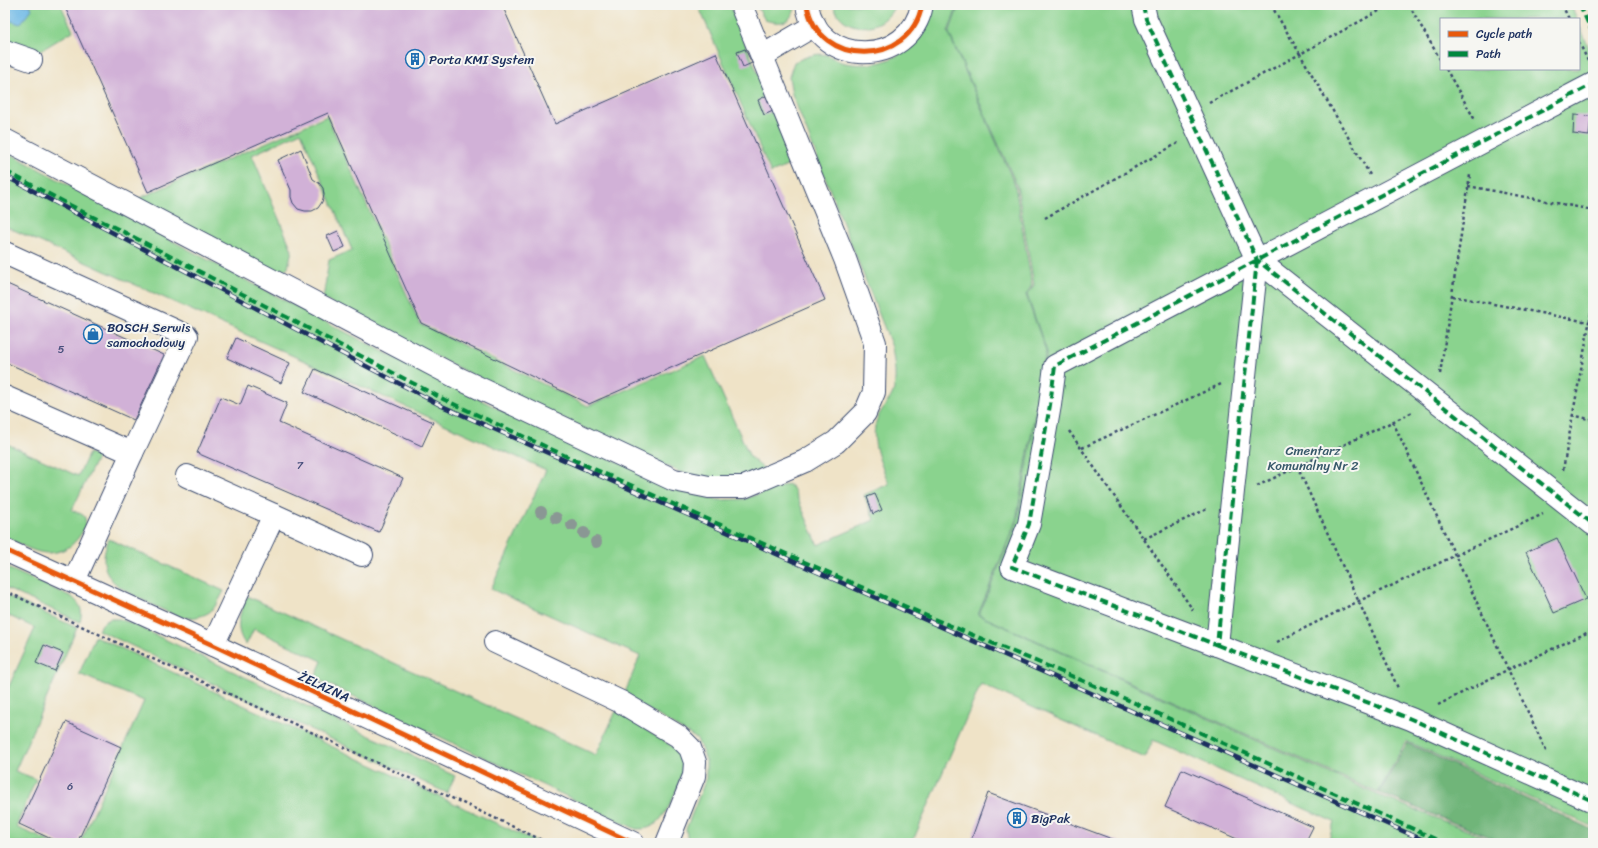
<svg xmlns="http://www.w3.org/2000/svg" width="1598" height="848" font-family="Sriracha,sans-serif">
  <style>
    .green { fill: #8ad38e; stroke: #528176 }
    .forest { fill: #6fb579; stroke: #45726c }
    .water { fill: #6cb8e6; stroke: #4474a2 }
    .building { fill: #d1b1d7 }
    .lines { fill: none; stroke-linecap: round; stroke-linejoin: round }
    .minor-casing { stroke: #3b4a6e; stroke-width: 24 }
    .path { stroke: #3b4a6e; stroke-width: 2.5; stroke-dasharray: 3 3; stroke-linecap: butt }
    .minor { stroke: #fff; stroke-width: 22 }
    .rail-casing { stroke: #1b2f5e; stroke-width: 4.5 }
    .rail { stroke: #f6f6f2; stroke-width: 3; stroke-dasharray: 9; stroke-linecap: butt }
    .quiet { stroke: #00873e; stroke-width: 4; stroke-dasharray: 8 4; stroke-linecap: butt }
    .cycleway-casing { stroke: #f6f6f2; stroke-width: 8 }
    .cycleway { stroke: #e8590c; stroke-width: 5 }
    .tree { fill: #8a9794 }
    .labels { text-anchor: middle; stroke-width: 4; stroke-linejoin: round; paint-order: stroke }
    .number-label { font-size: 11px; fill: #48507c }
    .poi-label { font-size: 13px; fill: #1b2f5e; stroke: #f6f6f2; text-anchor: start }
    .park-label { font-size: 13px; fill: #37586a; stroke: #f6f6f2 }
    .street-label { font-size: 13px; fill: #1b2f5e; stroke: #f6f6f2 }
  </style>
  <rect width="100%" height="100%" fill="#f6f6f2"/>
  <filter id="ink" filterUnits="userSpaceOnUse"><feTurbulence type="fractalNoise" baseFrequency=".025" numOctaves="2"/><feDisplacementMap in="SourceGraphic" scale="8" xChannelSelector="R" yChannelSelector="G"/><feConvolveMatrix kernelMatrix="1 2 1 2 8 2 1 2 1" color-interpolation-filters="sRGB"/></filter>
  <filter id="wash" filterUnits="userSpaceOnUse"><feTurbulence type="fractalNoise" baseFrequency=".012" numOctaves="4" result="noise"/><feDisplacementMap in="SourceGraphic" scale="16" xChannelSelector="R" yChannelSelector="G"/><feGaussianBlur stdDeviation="0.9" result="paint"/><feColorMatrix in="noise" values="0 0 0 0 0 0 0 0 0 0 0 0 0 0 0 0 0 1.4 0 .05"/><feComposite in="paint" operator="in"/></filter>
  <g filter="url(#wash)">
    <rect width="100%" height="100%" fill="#efe3c7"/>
    <g class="green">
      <polygon points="5,5 61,5 73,31 35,54 5,43"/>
      <polygon points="698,5 730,5 791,155 791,162 787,166 771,173"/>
      <path d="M 756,5 L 796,5 C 792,23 781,25 765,20 Z"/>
      <path d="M 833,5 L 895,5 C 884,33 843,35 833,5 Z"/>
      <path d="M 931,5 L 958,5 L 948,32 L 1015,185 L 1032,285 L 1026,295 L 1046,351 L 1016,521 L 978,615 L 1378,795 L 1499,843 L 1328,843 L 1334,822 L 1153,740 L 1145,758 L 981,684 L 912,843 L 688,843 L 686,829 L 706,779 L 706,760 L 697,739 L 624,695 L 640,656 L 491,589 L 546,470 L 5,226 L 5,151 L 236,275 L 401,361 L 544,431 L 694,494 L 719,500 L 744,499 L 788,484 L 793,488 L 818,545 L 874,520 L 864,495 L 889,484 C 882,466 870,442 876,422 C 879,412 887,404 892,395 C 898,380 894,362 892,347 L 792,94 L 789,77 L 794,62 C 804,58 816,52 827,55 C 832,57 836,60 841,62 C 862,67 887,65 905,50 C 911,44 926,14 931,5 Z"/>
      <polygon points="959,5 1571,5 1577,19 1441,19 1441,69 1579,69 1579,25 1593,57 1593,827 1406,741 1378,793 979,615 1017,522 1047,352 1027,295 1034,285 1017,186 949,33"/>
      <polygon points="327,116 420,324 588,406 705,356 750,457 765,470 743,478 711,479 680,472 516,397 323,299 329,260 352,250 301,132 252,155 292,250 288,267 278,276 135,200"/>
      <path d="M 5,443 L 78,476 L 89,453 L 98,456 L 72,510 C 75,512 80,513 83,515 C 92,524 75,544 67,548 C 60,552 53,553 46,553 C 32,552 18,543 5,537 Z"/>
      <path d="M 109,539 L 224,591 C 220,598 215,609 208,613 C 201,617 189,619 181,617 C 168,613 117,589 111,579 C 101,566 103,553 109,539 Z"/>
      <path d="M 5,567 L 72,597 C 81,605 83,610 80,622 L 5,588 Z"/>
      <polygon points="5,595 77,628 15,771 36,779 16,827 53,843 5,843 5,695 35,628 5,614"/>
      <path d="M 247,596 L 596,755 L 616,711 L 672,746 C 677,751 682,757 682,765 C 683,780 667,817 654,825 C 648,829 643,829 636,829 L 315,678 L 322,661 L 254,629 L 246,645 C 233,628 240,614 247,596 Z"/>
      <polygon points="110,619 118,619 128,622 455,776 447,793 98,630 103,623"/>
      <polygon points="95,636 539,843 80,843 144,701 79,674"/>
    </g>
    <polygon class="forest" points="1407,743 1593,830 1593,843 1504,843 1379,793"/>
    <polygon class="water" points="5,5 30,5 32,9 20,24 5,19"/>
    <g id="blocks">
      <g class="building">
        <polygon points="64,5 502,5 555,124 716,53 825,300 589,404 421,323 328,113 148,192"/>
        <polygon points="745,49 752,63 743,67 737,52"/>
        <polygon points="766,96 773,111 764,115 758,100"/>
        <polygon points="1574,115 1591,116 1589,136 1573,134"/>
        <polygon points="301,149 313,179 319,183 323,188 324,195 322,202 318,208 312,211 305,211 298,209 293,203 291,197 291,190 278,160"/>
        <polygon points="338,231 345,247 334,252 327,236"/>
        <polygon points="5,283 164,355 134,420 5,362"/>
        <polygon points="236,338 290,363 281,383 227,358"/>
        <polygon points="315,369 433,422 422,446 304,392"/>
        <polygon points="248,386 287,403 279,423 403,478 379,532 197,453 221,397 240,405"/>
        <polygon points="875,494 882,510 873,514 867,497"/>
        <polygon points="1557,538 1586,599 1554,613 1526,552"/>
        <polygon points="44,645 63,653 55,671 36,663"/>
        <polygon points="66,722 121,747 77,843 60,843 19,824"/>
        <polygon points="1182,769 1313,827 1305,843 1246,843 1165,807"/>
        <polygon points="988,793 1123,843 970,843"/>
      </g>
    </g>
  </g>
  <g filter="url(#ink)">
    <use href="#blocks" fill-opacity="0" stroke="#3b4a6e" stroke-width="1"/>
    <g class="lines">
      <defs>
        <g id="minor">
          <path d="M 807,5 C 818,68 910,68 922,5"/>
          <polyline points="1143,5 1146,19 1257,260 1593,524"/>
          <polyline points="5,51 31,60"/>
          <polyline points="762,56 815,25"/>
          <polyline points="5,140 458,378 674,480 709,487 744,487 805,461 836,442 865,413 874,392 875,343 845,259 741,5"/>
          <polyline points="5,253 187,336 132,453"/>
          <polyline points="1257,260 1217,645 1012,567 1029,524 1050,405 1055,366 1593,84"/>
          <polyline points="5,397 132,453 74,581"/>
          <polyline points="187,476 274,515"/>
          <polyline points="5,550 213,645 633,843"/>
          <polyline points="495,642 621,702 678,736 690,748 695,762 694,776 667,843"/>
          <polyline points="213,645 274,515 362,555"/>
          <polyline points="1217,645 1411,719 1593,801"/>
        </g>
      </defs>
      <use href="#minor" class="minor-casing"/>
      <g class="path">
        <polyline points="1271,5 1300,54 1390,5"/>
        <polyline points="1409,5 1441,61"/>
        <polyline points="1562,5 1569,19"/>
        <polyline points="1579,42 1588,61"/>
        <polyline points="1446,69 1475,120"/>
        <polyline points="1209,103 1300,54 1370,175"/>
        <polyline points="1468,186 1593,210"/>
        <polyline points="1045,218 1178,143"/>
        <polyline points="1452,296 1593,323"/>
        <polyline points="1440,374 1470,175"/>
        <polyline points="1572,415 1593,420"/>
        <polyline points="1393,422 1547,753"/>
        <polyline points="1069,431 1193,610"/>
        <polyline points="1082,448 1221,384"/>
        <polyline points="1297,466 1398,688"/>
        <polyline points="1563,470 1593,302"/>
        <polyline points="1257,486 1413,412"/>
        <polyline points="1144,539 1207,509"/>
        <polyline points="5,591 262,709 548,843"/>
        <polyline points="1277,642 1359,601 1543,514"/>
        <polyline points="1438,705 1507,670 1593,630"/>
      </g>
      <use href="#minor" class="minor"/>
      <defs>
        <polyline id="rail" points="5,176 442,406 1430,843"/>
      </defs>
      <use href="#rail" class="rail-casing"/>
      <use href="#rail" class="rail"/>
      <g class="quiet">
        <polyline points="1143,5 1146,19 1257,260 1593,524"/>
        <polyline points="1580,5 1593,34"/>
        <polyline points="5,171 89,215 122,231 445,400 594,469 927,616 1117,695 1444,843"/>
        <polyline points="1257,260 1217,645 1012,567 1029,524 1050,405 1055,366 1593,84"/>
        <polyline points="1217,645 1411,719 1593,801"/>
      </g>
      <defs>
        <g id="cycleway">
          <path d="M 807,5 C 818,68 910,68 922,5"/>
          <polyline points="5,550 213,645 633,843"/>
        </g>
      </defs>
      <use href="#cycleway" class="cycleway-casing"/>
      <use href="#cycleway" class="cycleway"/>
    </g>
    <g class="tree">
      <circle cx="541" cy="512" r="6"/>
      <circle cx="556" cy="518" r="6"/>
      <circle cx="572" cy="525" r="6"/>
      <circle cx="584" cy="533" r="6"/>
      <circle cx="596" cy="542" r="6"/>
    </g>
  </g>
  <defs>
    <symbol id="building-ring" viewBox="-11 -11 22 22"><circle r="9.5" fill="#f6f6f2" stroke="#1f6fb2" stroke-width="1.5"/><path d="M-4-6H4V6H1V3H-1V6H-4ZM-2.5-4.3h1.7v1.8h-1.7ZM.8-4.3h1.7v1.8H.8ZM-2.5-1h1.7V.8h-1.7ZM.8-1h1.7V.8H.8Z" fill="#1f6fb2"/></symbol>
    <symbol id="shop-ring" viewBox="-11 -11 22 22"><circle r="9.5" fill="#f6f6f2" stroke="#1f6fb2" stroke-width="1.5"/><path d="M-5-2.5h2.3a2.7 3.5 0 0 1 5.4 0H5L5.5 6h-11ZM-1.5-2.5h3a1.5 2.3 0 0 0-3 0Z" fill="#1f6fb2"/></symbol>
  </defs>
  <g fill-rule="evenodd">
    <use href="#building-ring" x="404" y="48" width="22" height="22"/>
    <use href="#shop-ring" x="82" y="323" width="22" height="22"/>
    <use href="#building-ring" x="1006" y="807" width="22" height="22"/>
  </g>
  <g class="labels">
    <g class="number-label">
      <text x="61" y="353">5</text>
      <text x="300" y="469">7</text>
      <text x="70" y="790">6</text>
    </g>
    <g class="poi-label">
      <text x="429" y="64">Porta KMI System</text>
      <text x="107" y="332">BOSCH Serwis<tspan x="107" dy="15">samochodowy</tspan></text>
      <text x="1031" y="823">BigPak</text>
    </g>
    <g class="park-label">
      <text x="1313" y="455">Cmentarz<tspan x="1313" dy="15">Komunalny Nr 2</tspan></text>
    </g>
    <g class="street-label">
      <text transform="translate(324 686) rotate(25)" y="5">ŻELAZNA</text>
    </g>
  </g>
  <rect width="1598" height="848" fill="none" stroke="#f6f6f2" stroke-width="20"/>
  <rect x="1440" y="18" width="140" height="52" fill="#f6f6f2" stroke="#9ea6b7"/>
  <rect x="1448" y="31" width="20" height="6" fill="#e8590c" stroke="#9ea6b7"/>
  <text x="1476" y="38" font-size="12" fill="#1b2f5e">Cycle path</text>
  <rect x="1448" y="51" width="20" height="6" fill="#00873e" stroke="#9ea6b7"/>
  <text x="1476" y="58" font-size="12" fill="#1b2f5e">Path</text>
</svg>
